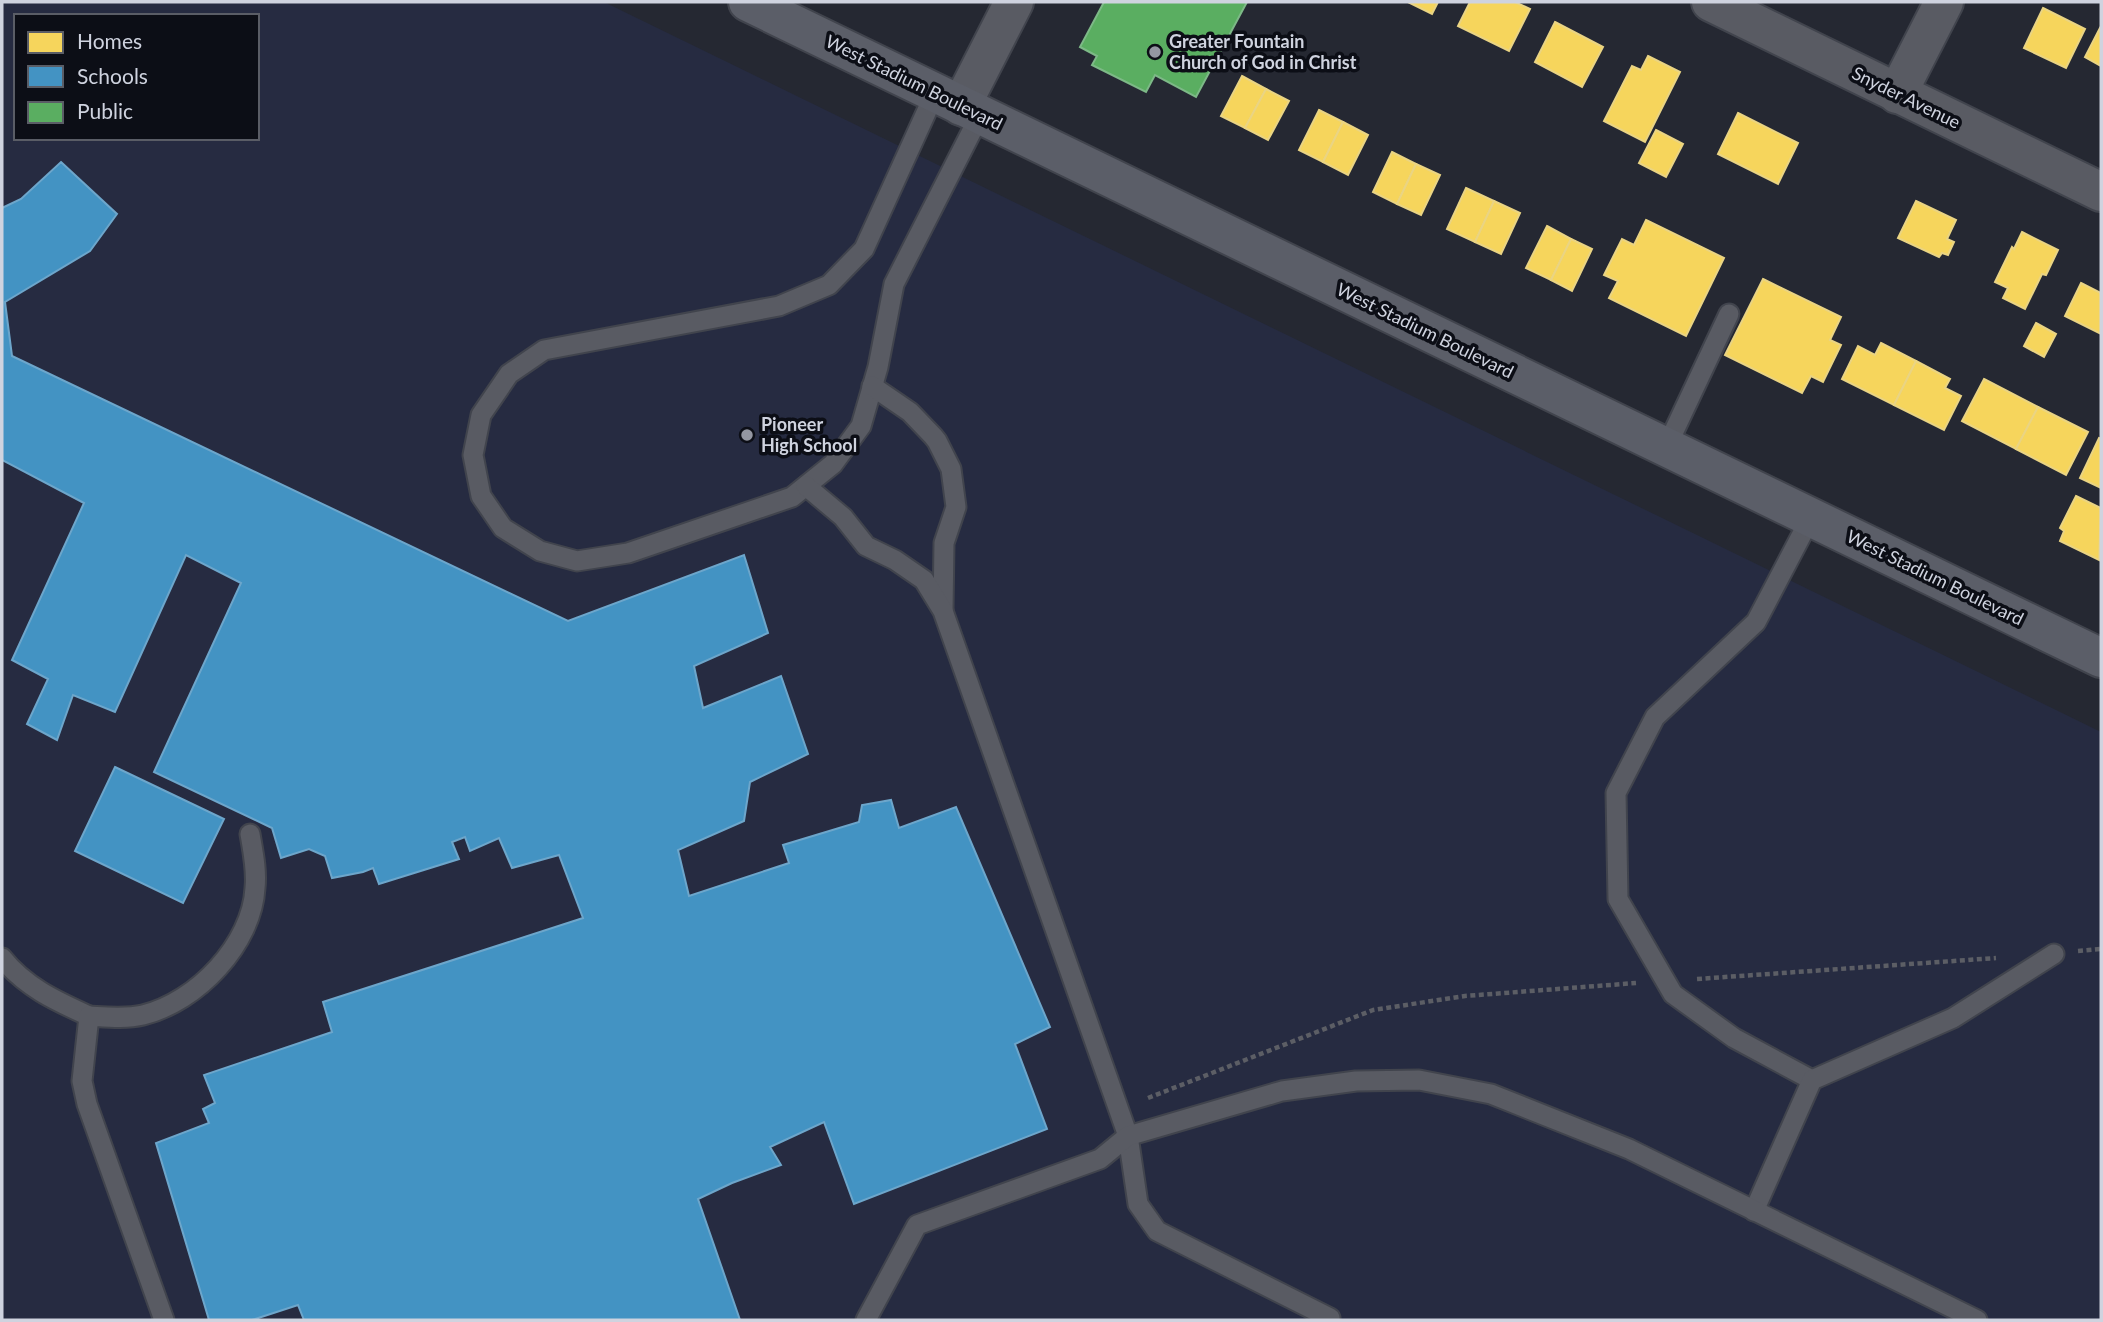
<svg xmlns="http://www.w3.org/2000/svg" width="2103" height="1322" font-family="Lato,sans-serif">
  <style>
    .built { fill: #262b41; fill-rule: evenodd }
    .homes { fill: #f6d55c; stroke: #ead483; stroke-width: 2 }
    .schools { fill: #4393c3; stroke: #6da6cb; stroke-width: 2 }
    .public { fill: #5aae61; stroke: #7db987; stroke-width: 2 }
    .lines { fill: none; stroke-linecap: round; stroke-linejoin: round }
    .lane-casing { stroke: #41444d; stroke-width: 23 }
    .street-casing { stroke: #41444d; stroke-width: 42 }
    .secondary-casing { stroke: #41444d; stroke-width: 42 }
    .path { stroke: #5c5e65; stroke-width: 4.5; stroke-dasharray: 5 3.5; stroke-linecap: butt }
    .lane { stroke: #595b63; stroke-width: 19 }
    .street { stroke: #595b63; stroke-width: 38 }
    .secondary { stroke: #5b5e68; stroke-width: 38 }
    .poi-dot { fill: #9497a2; stroke: #0c0e16; stroke-width: 2.5 }
    .labels { text-anchor: middle; stroke-width: 7; stroke-linejoin: round; paint-order: stroke }
    .poi-label { font-size: 18px; font-weight: bold; fill: #cfd3df; stroke: #0c0e16; text-anchor: start }
    .street-label { font-size: 18px; fill: #cfd3df; stroke: #0c0e16 }
  </style>
  <rect width="100%" height="100%" fill="#252832"/>
  <path class="built" d="M 2,2 L 604,2 L 2101,732 L 2101,1320 L 2,1320 ZM 16,16 L 257,16 L 257,138 L 16,138 Z"/>
  <g class="homes">
    <polygon points="1408,2 1438,2 1432,14"/>
    <polygon points="1470,2 1515,2 1530,9 1509,51 1458,26"/>
    <polygon points="2043,8 2085,29 2066,68 2024,48"/>
    <polygon points="1555,22 1603,47 1582,87 1535,62"/>
    <polygon points="2100,28 2101,29 2101,66 2085,57"/>
    <polygon points="1648,56 1680,72 1645,142 1604,121 1632,66 1641,70"/>
    <polygon points="1242,76 1266,89 1245,128 1221,116"/>
    <polygon points="1266,89 1289,101 1268,140 1245,128"/>
    <polygon points="1319,110 1343,122 1323,162 1299,150"/>
    <polygon points="1738,113 1798,143 1778,184 1718,154"/>
    <polygon points="1343,122 1368,135 1348,175 1323,162"/>
    <polygon points="1656,130 1683,144 1666,177 1639,163"/>
    <polygon points="1392,152 1416,164 1397,204 1373,192"/>
    <polygon points="1416,164 1440,175 1421,215 1397,204"/>
    <polygon points="1466,188 1494,201 1475,242 1447,229"/>
    <polygon points="1494,201 1520,213 1501,254 1475,242"/>
    <polygon points="1916,201 1956,220 1947,239 1954,242 1948,255 1942,253 1939,257 1898,238"/>
    <polygon points="1646,220 1724,258 1686,336 1609,298 1618,281 1604,275 1622,239 1634,245"/>
    <polygon points="1547,226 1571,239 1551,280 1526,268"/>
    <polygon points="2022,232 2058,250 2046,275 2042,274 2025,309 2003,298 2008,288 1995,282 2012,247 2014,249"/>
    <polygon points="1571,239 1592,249 1572,291 1551,280"/>
    <polygon points="1763,279 1841,317 1830,340 1841,345 1823,382 1811,376 1802,393 1725,355"/>
    <polygon points="2081,283 2101,293 2101,334 2065,316"/>
    <polygon points="2036,323 2056,334 2044,357 2024,346"/>
    <polygon points="1881,343 1916,361 1894,405 1842,379 1858,346 1875,355"/>
    <polygon points="1916,361 1950,379 1945,388 1961,396 1944,430 1894,405"/>
    <polygon points="1984,379 2038,407 2016,449 1962,421"/>
    <polygon points="2038,407 2088,432 2066,475 2016,449"/>
    <polygon points="2099,438 2101,439 2101,488 2080,478"/>
    <polygon points="2076,496 2101,508 2099,560 2060,541 2064,531 2060,528"/>
  </g>
  <g class="schools">
    <polygon points="61,162 117,214 90,251 5,302 12,356 568,621 744,555 768,633 694,666 703,708 781,676 808,754 750,782 744,821 678,850 689,896 789,863 783,845 859,822 862,805 891,800 899,828 956,807 1050,1027 1015,1044 1047,1129 854,1204 824,1122 770,1147 781,1165 732,1183 698,1199 740,1320 304,1320 298,1305 252,1320 209,1320 156,1143 209,1123 203,1109 215,1103 204,1075 332,1032 323,1002 583,918 559,855 512,868 499,838 470,851 465,837 452,842 459,859 379,884 373,868 363,872 332,878 325,856 309,849 281,858 272,828 154,772 241,583 186,555 115,712 73,695 57,740 27,724 48,679 12,660 84,503 2,460 2,208 21,199"/>
    <polygon points="115,767 224,819 183,903 75,851"/>
  </g>
  <polygon class="public" points="1104,2 1247,2 1196,97 1155,75 1146,92 1092,65 1097,56 1080,47"/>
  <g class="lines">
    <defs>
      <g id="lane">
        <polyline points="935,93 864,249 829,285 779,306 544,350 509,374 481,415 473,455 481,496 503,528 540,551 577,561 628,553 792,497 833,464 861,426 878,367 894,284 980,115"/>
        <polyline points="872,386 910,412 933,436 937,441 951,469 956,507 944,543 943,610"/>
        <polyline points="1666,448 1729,314"/>
        <polyline points="806,486 843,517 866,546 895,560 924,580 943,611 1128,1136 1138,1204 1157,1231 1330,1318"/>
        <polyline points="1811,517 1756,622 1655,717 1616,793 1618,899 1673,994 1734,1038 1812,1080"/>
        <path d="M 2,958 C 25,987 56,1001 89,1016"/>
        <polyline points="1754,1211 1812,1080 1953,1018 2054,954"/>
        <path d="M 164,1320 L 87,1104 L 82,1081 L 89,1016 C 107,1017 126,1019 143,1015 C 197,1002 252,944 255,888 C 257,870 253,852 250,834"/>
        <polyline points="866,1320 917,1225 1100,1159 1128,1136 1282,1091 1356,1081 1419,1080 1491,1094 1629,1149 1977,1320"/>
      </g>
      <g id="street">
        <polyline points="1711,2 2101,192"/>
        <polyline points="1897,94 1944,2"/>
        <polyline points="961,106 1014,2"/>
      </g>
      <polyline id="secondary" points="748,2 2101,658"/>
    </defs>
    <use href="#lane" class="lane-casing"/>
    <use href="#street" class="street-casing"/>
    <use href="#secondary" class="secondary-casing"/>
    <g class="path">
      <polyline points="2078,951 2101,949"/>
      <polyline points="1697,979 1996,958"/>
      <polyline points="1148,1098 1373,1010 1465,996 1636,983"/>
    </g>
    <use href="#lane" class="lane"/>
    <use href="#street" class="street"/>
    <use href="#secondary" class="secondary"/>
  </g>
  <g class="poi-dot">
    <circle cx="1155" cy="52" r="7"/>
    <circle cx="747" cy="435" r="7"/>
  </g>
  <g class="labels">
    <g class="poi-label">
      <text x="1169" y="48">Greater Fountain<tspan x="1169" dy="21">Church of God in Christ</tspan></text>
      <text x="761" y="431">Pioneer<tspan x="761" dy="21">High School</tspan></text>
    </g>
    <g class="street-label">
      <text transform="translate(914 83) rotate(26)" y="6">West Stadium Boulevard</text>
      <text transform="translate(1906 98) rotate(26)" y="6">Snyder Avenue</text>
      <text transform="translate(1425 331) rotate(26)" y="6">West Stadium Boulevard</text>
      <text transform="translate(1935 578) rotate(26)" y="6">West Stadium Boulevard</text>
    </g>
  </g>
  <rect width="2103" height="1322" fill="none" stroke="#cfd3df" stroke-width="7"/>
  <rect x="14" y="14" width="245" height="126" fill="#0c0e16" stroke="#5a5d66" stroke-width="2"/>
  <rect x="28" y="32" width="35" height="21" fill="#f6d55c" stroke="#5a5d66" stroke-width="2"/>
  <text x="77" y="49" font-size="21" fill="#cfd3df">Homes</text>
  <rect x="28" y="66" width="35" height="21" fill="#4393c3" stroke="#5a5d66" stroke-width="2"/>
  <text x="77" y="84" font-size="21" fill="#cfd3df">Schools</text>
  <rect x="28" y="102" width="35" height="21" fill="#5aae61" stroke="#5a5d66" stroke-width="2"/>
  <text x="77" y="119" font-size="21" fill="#cfd3df">Public</text>
</svg>
